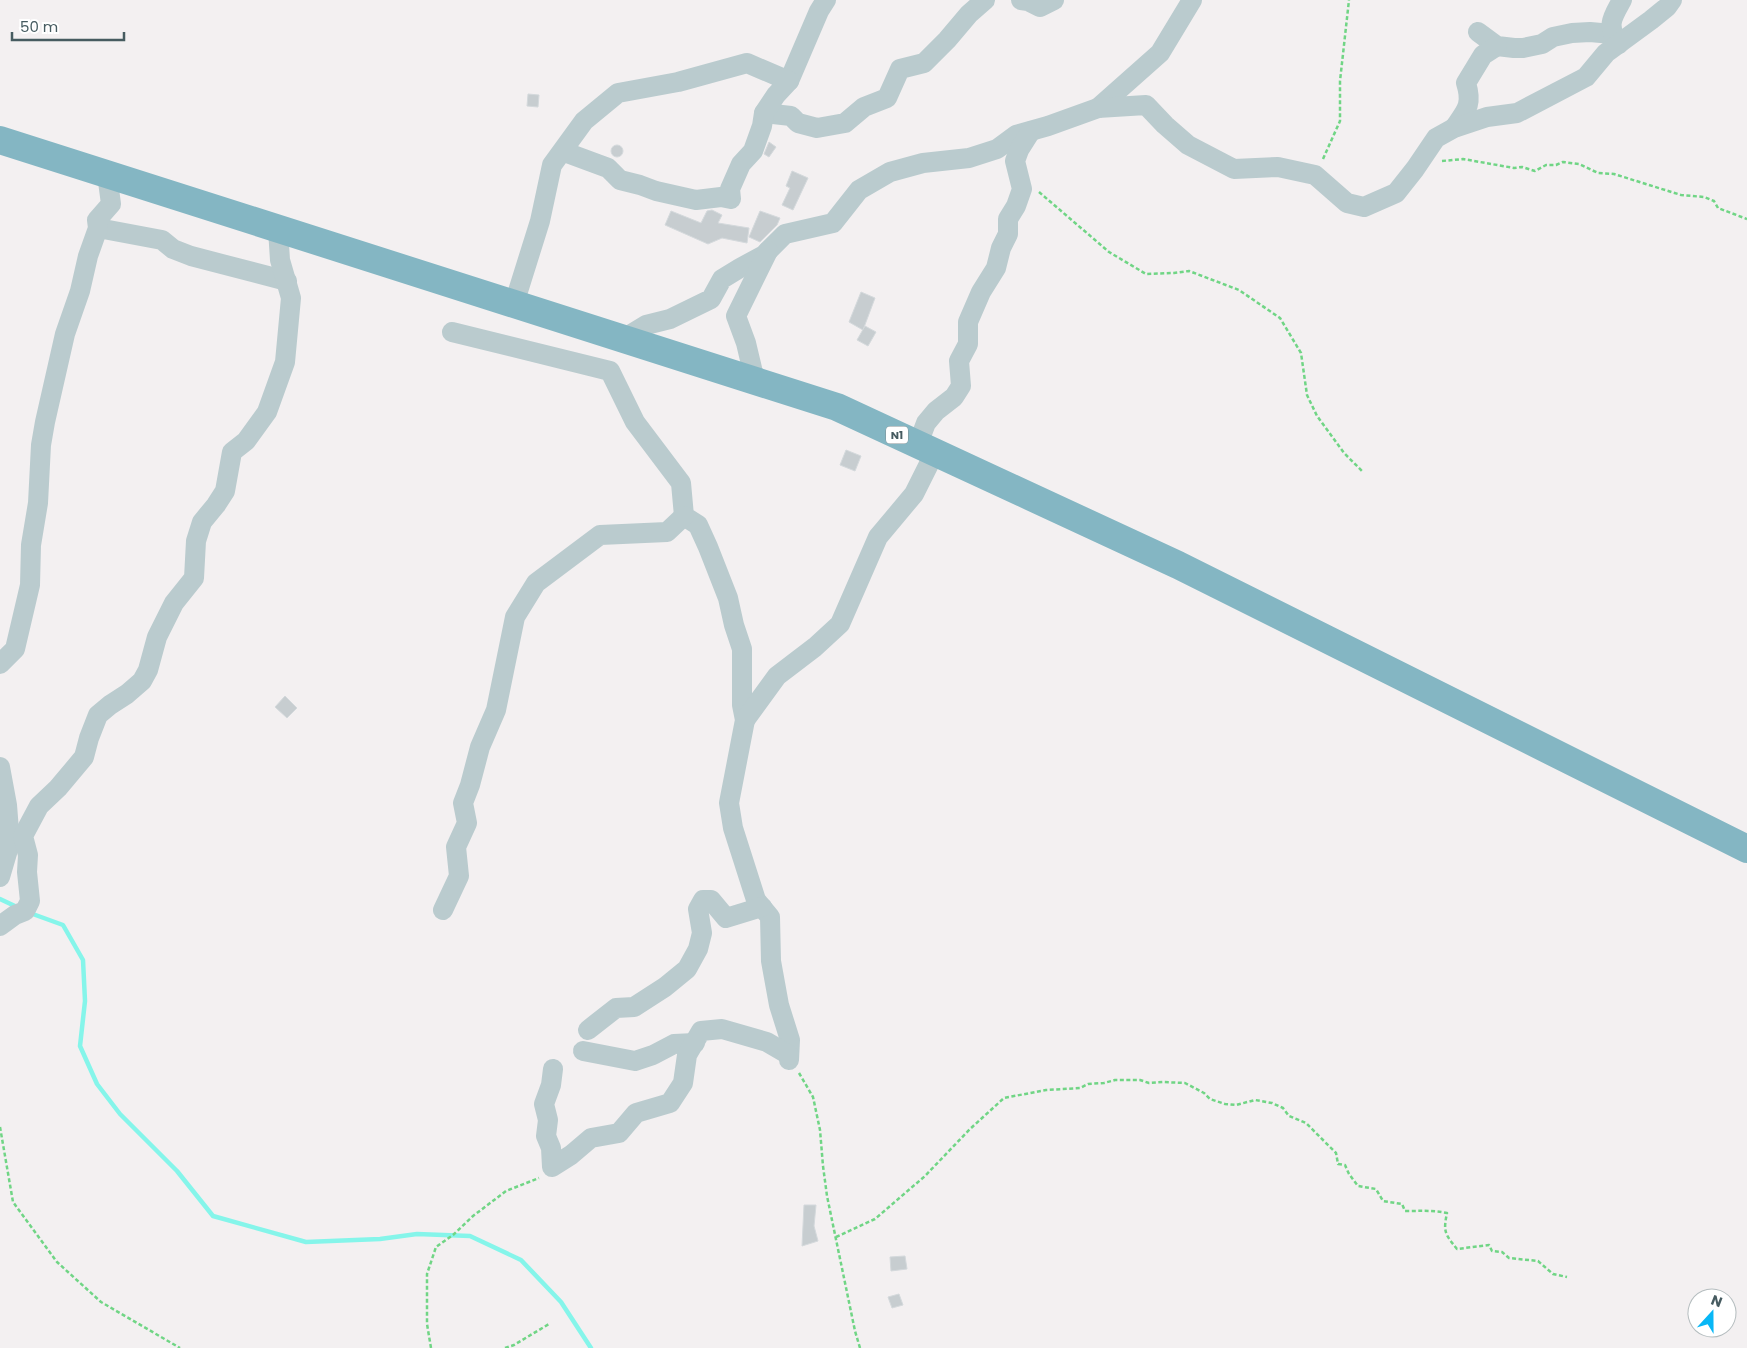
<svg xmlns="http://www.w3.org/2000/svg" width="1747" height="1348" font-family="Poppins,sans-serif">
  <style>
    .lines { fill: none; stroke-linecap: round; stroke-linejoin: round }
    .stream { stroke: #85f5ea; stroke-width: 4.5 }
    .building { fill: #c7cdd0; stroke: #d4d9dc }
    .path { stroke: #70d585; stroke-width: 2.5; stroke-dasharray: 4 2.5; stroke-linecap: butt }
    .minor { stroke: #bacbce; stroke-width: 20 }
    .highway { stroke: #84b6c3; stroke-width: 28 }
    .labels { text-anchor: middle; stroke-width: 4.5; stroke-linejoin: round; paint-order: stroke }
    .shield { fill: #fff; stroke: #7e8c90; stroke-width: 1 }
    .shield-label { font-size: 11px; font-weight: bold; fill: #465b60 }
  </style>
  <rect width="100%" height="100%" fill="#f3f0f1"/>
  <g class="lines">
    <g class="stream">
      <polyline points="0,899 17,907"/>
      <polyline points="30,913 63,925 83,960 85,1001 80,1046 97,1084 120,1114 177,1171 213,1216 306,1242 380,1239 417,1234 470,1236 521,1260 561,1302 591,1348"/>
    </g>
  </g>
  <g class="building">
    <polygon points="528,94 539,95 538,107 527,106"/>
    <polygon points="769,142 776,147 769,157 764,154"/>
    <circle cx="617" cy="151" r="6"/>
    <polygon points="792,171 808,178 793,210 782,205 790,188 786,186"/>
    <polygon points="712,210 722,215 718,223 749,228 747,243 722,238 708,244 665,225 671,211 701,223 707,211"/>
    <polygon points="760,211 780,218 777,225 760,242 749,237"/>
    <polygon points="861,292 875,298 863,330 849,322"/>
    <polygon points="865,326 876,332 868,346 857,340"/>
    <polygon points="846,450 861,456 855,471 840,465"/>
    <polygon points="285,696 297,708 287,718 275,707"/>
    <polygon points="804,1205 816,1205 814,1226 818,1241 802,1246"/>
    <polygon points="905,1256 907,1269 891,1271 890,1257"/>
    <polygon points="899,1294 903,1305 892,1308 888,1297"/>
  </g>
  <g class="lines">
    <g class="path">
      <polyline points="1323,159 1340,121 1340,81 1349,0"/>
      <polyline points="1442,161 1463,159 1514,168 1522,167 1535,171 1546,165 1556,165 1563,162 1579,164 1598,173 1614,174 1681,195 1704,197 1714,201 1718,208 1747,219"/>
      <polyline points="1039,192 1109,252 1146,274 1174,273 1189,271 1239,290 1280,318 1301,353 1307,395 1317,416 1344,453 1362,471"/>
      <polyline points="799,1073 813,1097 820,1130 823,1166 827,1196 855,1331 860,1348"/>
      <polyline points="0,1127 13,1202 57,1262 101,1302 180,1348"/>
      <path d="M 836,1237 L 875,1219 L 925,1176 L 970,1129 L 1004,1098 L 1046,1090 L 1080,1088 L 1088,1084 L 1104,1083 L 1115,1080 L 1140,1080 L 1149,1083 L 1163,1082 L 1185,1083 L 1204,1093 L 1210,1099 L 1225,1104 L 1236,1105 L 1255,1100 L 1272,1103 L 1283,1108 L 1289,1116 L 1306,1123 L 1336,1153 L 1338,1164 L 1345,1165 L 1349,1174 L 1358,1186 L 1376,1189 L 1383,1201 L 1402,1204 L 1405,1211 C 1420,1211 1433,1210 1447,1213 C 1443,1232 1445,1234 1457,1249 L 1489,1245 L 1492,1251 L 1502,1252 L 1509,1258 L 1538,1261 L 1553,1274 L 1567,1277"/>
      <polyline points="431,1348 427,1324 427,1274 436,1247 453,1235 473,1216 506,1191 539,1178"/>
      <polyline points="505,1348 514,1345 549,1324"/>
    </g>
    <g class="minor">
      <polyline points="1021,0 1028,1 1040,7 1054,0"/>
      <polyline points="1478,32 1497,46 1514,48 1523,48 1542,44 1553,37 1572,33 1590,32 1612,34"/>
      <path d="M 1619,44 C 1606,25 1612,18 1622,0"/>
      <polyline points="789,81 819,11 826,0"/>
      <polyline points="1098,108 1160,53 1192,0"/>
      <polyline points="764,113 791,116 798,123 817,128 845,123 864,107 887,98 900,69 924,63 947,40 969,14 985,0"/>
      <path d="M 1454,128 C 1466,111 1473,105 1466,83 L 1483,55 L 1497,46"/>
      <polyline points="98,228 162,240 173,249 191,256 287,281"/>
      <polyline points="514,304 540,221 552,165 584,121 618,93 678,82 747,63 789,81 776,95 764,113 762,126 753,151 741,164 730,189 731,199 721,197 696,200 656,191 640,185 620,180 608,168 562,151"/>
      <polyline points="452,332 610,371 635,422 681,483 684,516 698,525 708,547 728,598 734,625 742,649 742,705 745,720 729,803 733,828 756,900 770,917 771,961 779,1005 790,1040 789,1060"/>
      <polyline points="623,339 646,325 670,319 711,299 722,279 740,268 764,255 785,234 833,223 859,190 890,172 923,163 969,158 997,149 1016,135 1048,126 1098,108 1146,105 1165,125 1188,145 1234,169 1278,167 1315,175 1347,203 1364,207 1396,193 1415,169 1436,138 1454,128 1487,117 1517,113 1586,77 1606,53 1651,20 1667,7 1672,0"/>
      <polyline points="755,381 746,343 736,316 768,251"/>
      <polyline points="918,444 926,423 936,411 954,397 961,386 959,361 968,344 968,322 981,292 996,268 1001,248 1008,234 1008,219 1016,206 1022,189 1015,161 1019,150 1031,131"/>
      <polyline points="0,664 15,649 30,585 31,545 38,503 41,445 45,422 65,334 80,291 88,256 98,228 97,220 111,204 107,174"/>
      <polyline points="745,720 777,676 815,647 840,624 878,537 914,494 935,452"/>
      <polyline points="0,767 7,805 10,843 0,877"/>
      <polyline points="443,910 459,876 456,847 467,823 463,803 470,785 480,747 496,710 515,617 536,583 600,535 667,532 684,516"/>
      <polyline points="0,926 15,915 25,911 30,901 27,872 28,855 23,836 39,806 58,788 84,757 89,738 98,715 110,705 127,694 142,681 148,670 157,637 174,603 194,578 196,541 202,522 216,505 225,491 232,452 246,441 267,412 285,362 291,298 280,260 278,229"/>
      <polyline points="588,1030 616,1008 634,1007 665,987 687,969 698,949 702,933 698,909 703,900 711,900 726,918 762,907"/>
      <polyline points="583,1051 635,1061 653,1055 674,1044 695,1043"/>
      <polyline points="553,1069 551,1085 544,1104 548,1120 546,1136 551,1148 552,1167 571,1155 591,1138 619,1133 636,1113 670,1103 683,1083 687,1055 701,1031 722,1029 767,1042 789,1055"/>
    </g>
    <polyline class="highway" points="0,140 837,407 1178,565 1747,849"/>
  </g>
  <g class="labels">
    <rect class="shield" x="886" y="426.5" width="22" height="17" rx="4"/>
    <g class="shield-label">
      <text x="897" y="439">N1</text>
    </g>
  </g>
  <g transform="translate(1712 1313) rotate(21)"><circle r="24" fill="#ffffff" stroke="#b5bdbf"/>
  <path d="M0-4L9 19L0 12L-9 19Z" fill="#08b7f6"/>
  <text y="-8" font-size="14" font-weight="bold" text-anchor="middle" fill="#465b60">N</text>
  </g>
  <path d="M12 32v8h112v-8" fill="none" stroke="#465b60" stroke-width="2.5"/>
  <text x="20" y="32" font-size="15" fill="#465b60" stroke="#ffffff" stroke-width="4" paint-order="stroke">50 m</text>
</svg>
